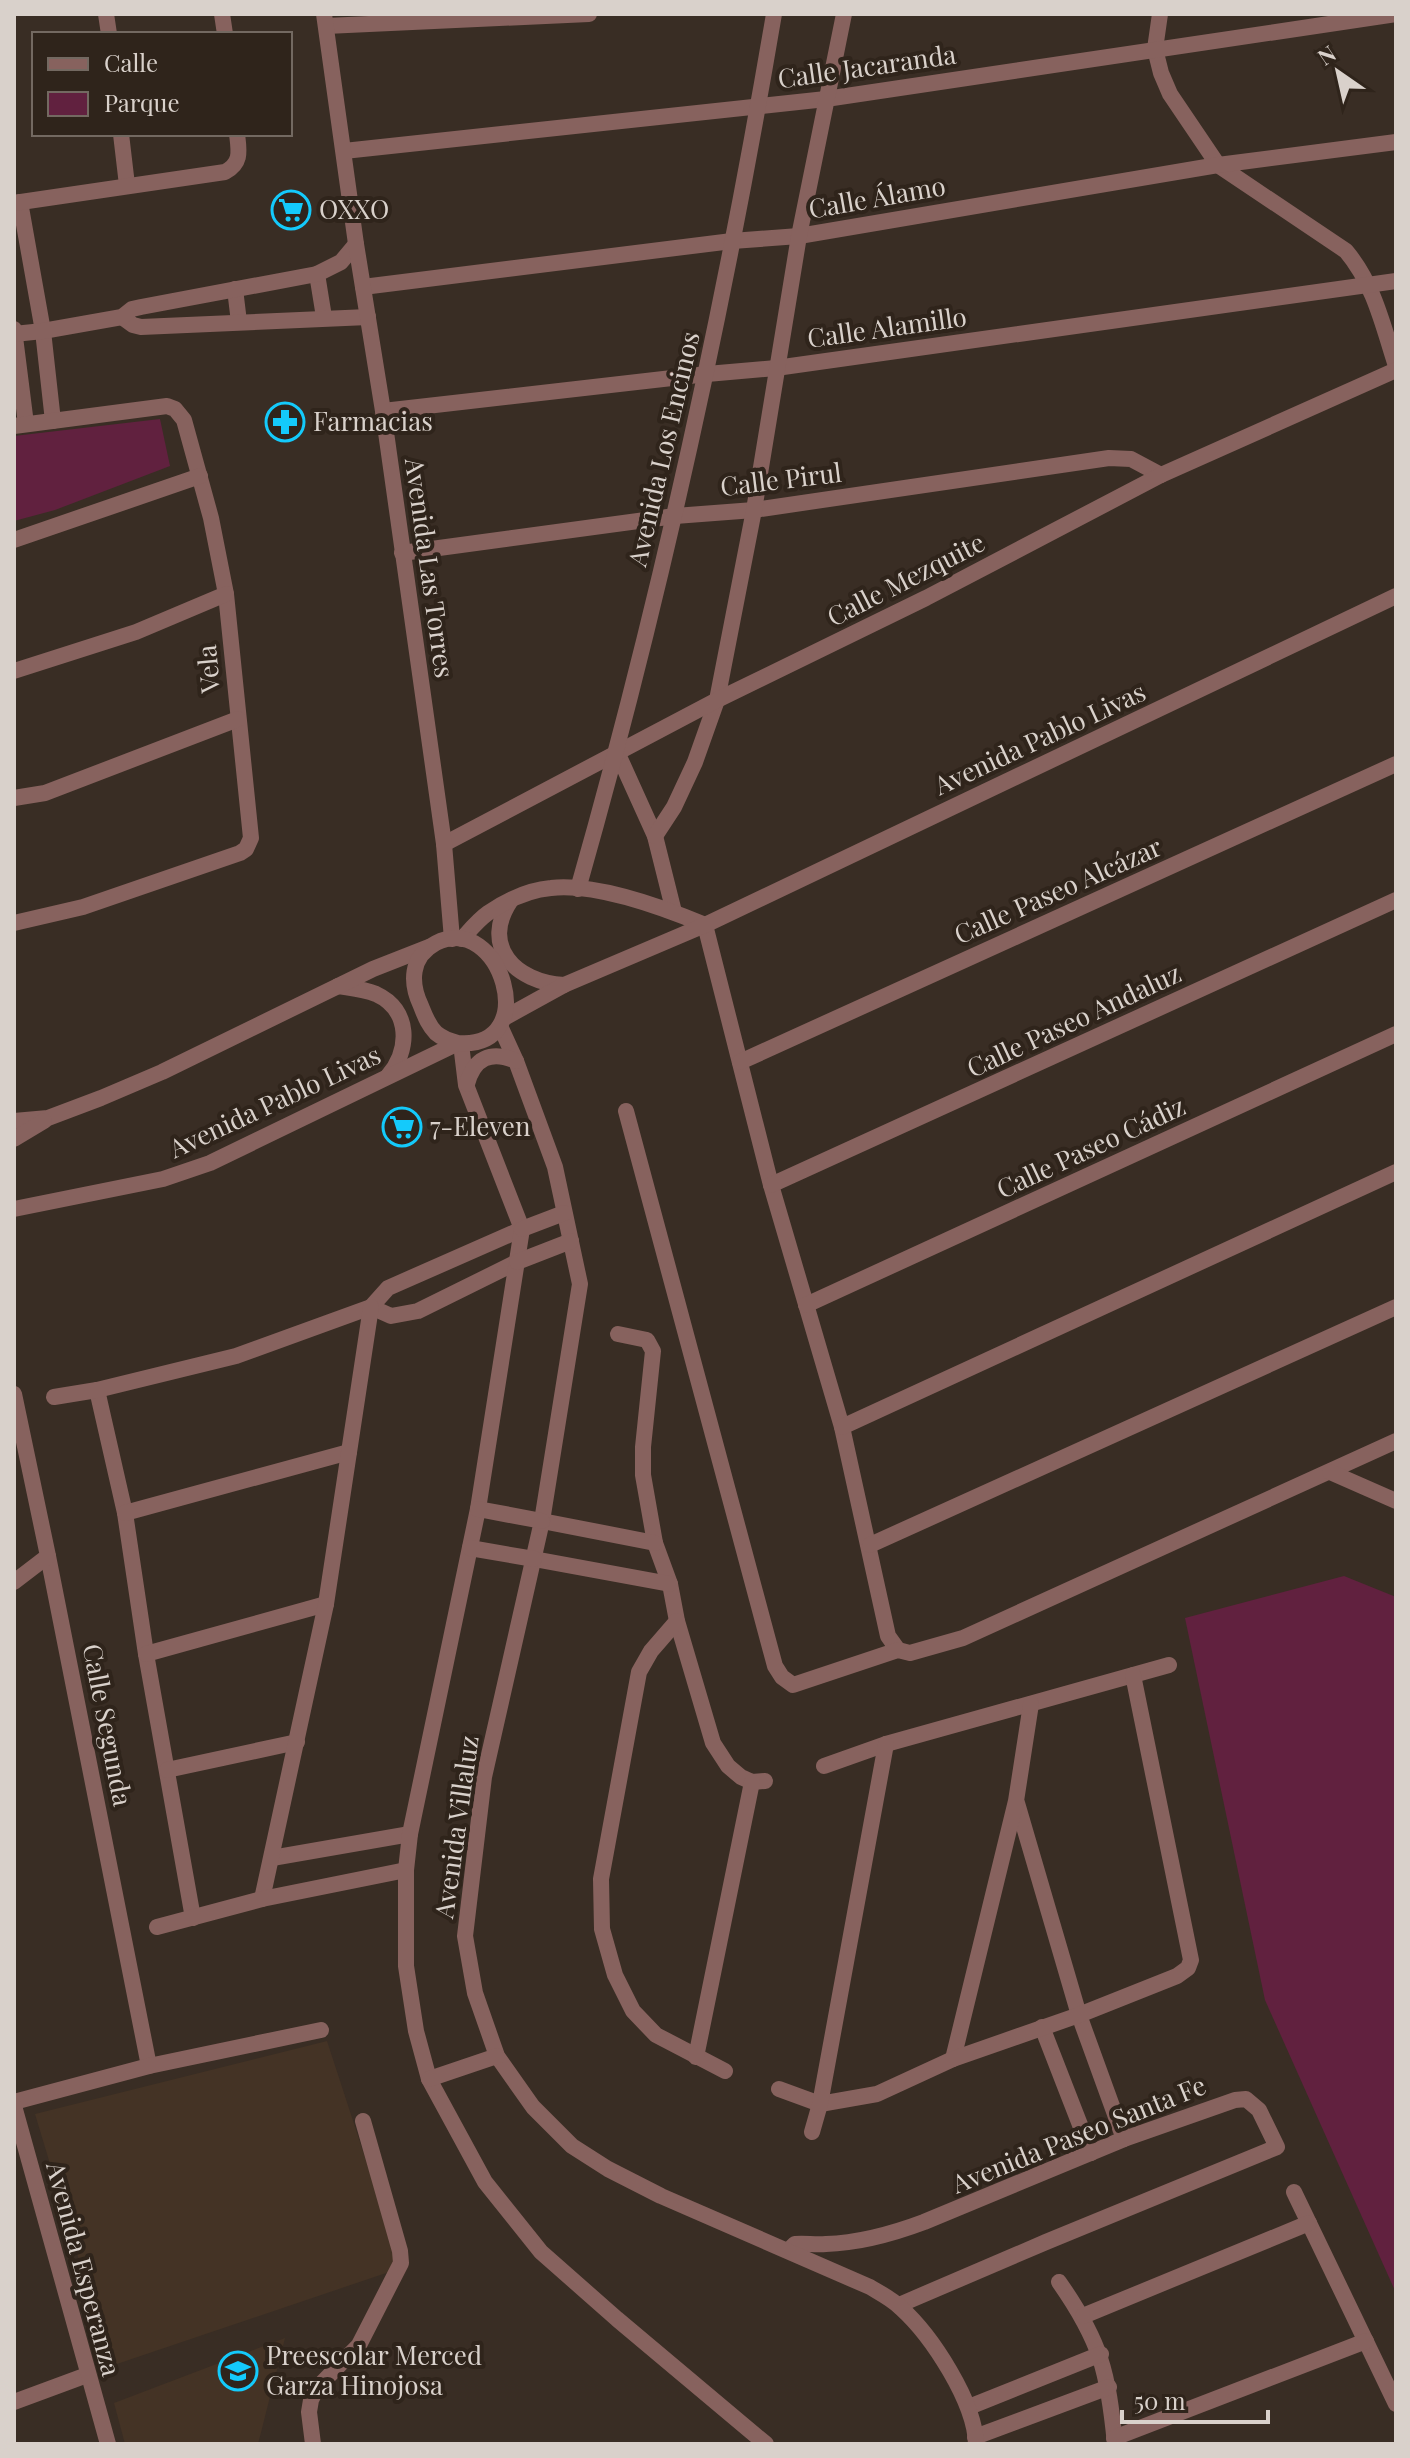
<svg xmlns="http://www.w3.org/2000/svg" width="1410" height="2458" font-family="'Playfair Display',serif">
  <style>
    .built { fill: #443325 }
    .green { fill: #61213f }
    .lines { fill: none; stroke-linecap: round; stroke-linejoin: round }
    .minor { stroke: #87625e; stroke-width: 16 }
    .tertiary { stroke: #87625e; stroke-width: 16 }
    .labels { text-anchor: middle; stroke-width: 8; stroke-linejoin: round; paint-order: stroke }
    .street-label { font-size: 26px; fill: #d9d1cb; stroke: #2f241b }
    .poi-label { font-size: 26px; fill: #d9d1cb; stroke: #2f241b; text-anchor: start }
  </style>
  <rect width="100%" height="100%" fill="#392d24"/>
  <g class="built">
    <polygon points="327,2041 401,2268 111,2366 35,2114"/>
    <polygon points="285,2338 258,2444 125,2444 114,2403"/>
  </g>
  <g class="green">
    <polygon points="160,419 170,466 55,510 14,521 14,436"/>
    <polygon points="1344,1576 1396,1597 1396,2293 1265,2000 1185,1618"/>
  </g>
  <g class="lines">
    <g class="minor">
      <polyline points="106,14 109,34"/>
      <polyline points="222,14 225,34"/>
      <path d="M 1160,14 L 1155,49 L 1161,73 L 1170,94 L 1218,165 L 1346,251 C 1374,284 1383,326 1396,366"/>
      <polyline points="326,26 589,14"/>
      <polyline points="121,134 127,185"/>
      <polyline points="344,151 826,99 1396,14"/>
      <polyline points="20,202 43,331 53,421"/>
      <path d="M 14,203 L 225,172 C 242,163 239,151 237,134"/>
      <polyline points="317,274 324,317"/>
      <polyline points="363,287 732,241 799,236 1218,165 1396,142"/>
      <polyline points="235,289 239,322"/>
      <polyline points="122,317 133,325 141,327 368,317"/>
      <polyline points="14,329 26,424"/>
      <polyline points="14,334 43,331 122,317 132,309 141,307 317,274 341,262 356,244"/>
      <polyline points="383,411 707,374 776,368 1396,281"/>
      <polyline points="14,426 167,406 175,409 184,420 211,518 226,594 251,838 246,849 240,853 83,907 14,923"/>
      <polyline points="14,540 200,476"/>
      <polyline points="402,553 675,516 754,510 1109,458 1131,459 1161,475"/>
      <polyline points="14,671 136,632 226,594"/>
      <polyline points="617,752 655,836 674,912"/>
      <polyline points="14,798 45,793 238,719"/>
      <polyline points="655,836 674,807 695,762 717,700 754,510 799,236 844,14"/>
      <polyline points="444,844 717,700 926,598 1161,475 1396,370"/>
      <path d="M 578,889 C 660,601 724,309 774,14"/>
      <polyline points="705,925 771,1185 842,1427 888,1636 898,1650"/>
      <polyline points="740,1062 1396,764"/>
      <polyline points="626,1111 775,1666 782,1677 793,1685 898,1650 910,1653 963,1638 1396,1441"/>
      <polyline points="771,1185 1396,900"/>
      <polyline points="806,1305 1396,1034"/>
      <polyline points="371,1307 391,1316 418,1311 517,1262"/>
      <polyline points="618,1334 647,1340 653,1351 643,1447 643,1475 655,1543 670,1584 677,1621 713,1743 728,1766 741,1777 752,1782 765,1781"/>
      <polyline points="97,1390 125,1513 146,1654 193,1918"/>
      <polyline points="54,1397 97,1390 236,1356 371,1307 388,1288 522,1229"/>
      <polyline points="842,1427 1396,1172"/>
      <polyline points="1330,1472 1396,1501"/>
      <polyline points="125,1513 349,1452"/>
      <polyline points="542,1521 655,1543"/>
      <polyline points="870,1545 1396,1307"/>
      <polyline points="48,1556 149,2066"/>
      <polyline points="534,1559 670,1584"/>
      <polyline points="677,1621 651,1651 639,1672 601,1879 602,1929 615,1975 633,2011 656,2035 725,2071"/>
      <polyline points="146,1654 326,1604"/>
      <polyline points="824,1766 886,1744 1169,1665"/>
      <polyline points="167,1770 297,1742"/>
      <polyline points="1017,1803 1079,2015 1124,2139"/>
      <polyline points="272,1858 410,1834"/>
      <polyline points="262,1899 326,1604 371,1307"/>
      <polyline points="157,1927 262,1899 406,1870"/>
      <polyline points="1042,2027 1091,2153"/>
      <polyline points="696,2057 752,1782"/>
      <polyline points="953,2059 1016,1801 1031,1704"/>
      <polyline points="779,2089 820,2104 877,2094 953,2059 1079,2015 1177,1976 1188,1968 1191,1960 1133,1675"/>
      <polyline points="14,2102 149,2066 321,2030"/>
      <polyline points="812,2132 820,2104 886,1744"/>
      <polyline points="1294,2192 1396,2404"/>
      <path d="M 789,2250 L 795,2244 C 805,2243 815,2245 826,2244 C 860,2243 892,2234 924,2222 L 1124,2139 L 1235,2100 L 1246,2099 L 1259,2110 L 1277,2147 L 1046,2242 L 899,2305"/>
      <path d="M 1059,2282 C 1101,2342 1108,2372 1115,2444"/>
      <polyline points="1083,2316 1309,2223"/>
      <polyline points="14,2402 87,2375"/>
      <polyline points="969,2407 1101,2354"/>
      <polyline points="975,2437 1109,2387"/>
      <polyline points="1114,2438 1366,2341"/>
      <polyline points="313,2444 309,2412 311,2400 317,2388 359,2345 401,2263 400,2251 363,2121"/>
    </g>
    <g class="tertiary">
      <polyline points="324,14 356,244 383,411 444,844 452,939"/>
      <path d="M 511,900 C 480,946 515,982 564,985"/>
      <path d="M 462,939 C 470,930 478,920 488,913 C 507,900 528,890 551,888 C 596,883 664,908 705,925"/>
      <path d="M 338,986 C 350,988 364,989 376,994 C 411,1010 410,1050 388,1076"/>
      <polyline points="504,1018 564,985 705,925 1396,596"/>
      <path d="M 500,1026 L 516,1061 L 555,1167 L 580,1284 L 542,1521 L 484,1777 L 465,1936 L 475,1993 L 497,2056 L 533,2107 L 572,2146 L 608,2169 L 661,2196 L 870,2287 C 880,2293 892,2299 901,2308 C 932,2336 975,2402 976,2444"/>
      <polyline points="461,1044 466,1085 522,1229 478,1509 410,1834 406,1870 406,1966 416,2031 429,2079 485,2182 541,2252 617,2319 766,2444"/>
      <path d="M 467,1084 C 474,1058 491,1050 516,1061"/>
      <polyline points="14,1121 48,1118 101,1098 162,1072 373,969 429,947"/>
      <polyline points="14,1139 44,1121"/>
      <path d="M 14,1209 L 163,1179 L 210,1163 L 458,1043 C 544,1050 500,910 436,943 C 410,957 410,983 421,1006 C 425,1016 428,1025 436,1033 C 442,1038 449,1041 458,1043"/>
      <polyline points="522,1229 564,1213"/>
      <polyline points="517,1262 571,1241"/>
      <polyline points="14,1394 48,1556 14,1582"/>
      <polyline points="478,1509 542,1521"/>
      <polyline points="470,1548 534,1559"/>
      <polyline points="429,2079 497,2056"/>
      <polyline points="14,2106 108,2444"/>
    </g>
  </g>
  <defs>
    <symbol id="supermarket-ring" viewBox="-11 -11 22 22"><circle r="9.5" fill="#2f241b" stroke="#14cafb" stroke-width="1.5"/><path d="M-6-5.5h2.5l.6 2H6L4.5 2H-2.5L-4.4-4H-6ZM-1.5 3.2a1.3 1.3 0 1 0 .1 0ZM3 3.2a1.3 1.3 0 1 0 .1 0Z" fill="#14cafb"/></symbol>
    <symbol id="pharmacy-ring" viewBox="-11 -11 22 22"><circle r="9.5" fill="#2f241b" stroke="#14cafb" stroke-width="1.5"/><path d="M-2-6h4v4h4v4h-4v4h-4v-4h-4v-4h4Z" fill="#14cafb"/></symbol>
    <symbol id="school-ring" viewBox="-11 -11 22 22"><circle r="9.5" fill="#2f241b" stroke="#14cafb" stroke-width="1.5"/><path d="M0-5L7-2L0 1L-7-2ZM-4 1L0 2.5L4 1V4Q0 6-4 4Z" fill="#14cafb"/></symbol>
  </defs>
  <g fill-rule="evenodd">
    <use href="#supermarket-ring" x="269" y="188" width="44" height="44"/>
    <use href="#pharmacy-ring" x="263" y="400" width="44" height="44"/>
    <use href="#supermarket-ring" x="380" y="1105" width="44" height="44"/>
    <use href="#school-ring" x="216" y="2349" width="44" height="44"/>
  </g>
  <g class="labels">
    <g class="street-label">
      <text transform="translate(867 67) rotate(-8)" y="9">Calle Jacaranda</text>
      <text transform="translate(877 198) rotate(-10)" y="9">Calle Álamo</text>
      <text transform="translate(887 328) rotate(-8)" y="9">Calle Alamillo</text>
      <text transform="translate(664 449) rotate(-77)" y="9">Avenida Los Encinos</text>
      <text transform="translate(781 480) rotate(-7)" y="9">Calle Pirul</text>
      <text transform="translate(429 568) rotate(82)" y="9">Avenida Las Torres</text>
      <text transform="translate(906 580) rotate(-27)" y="9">Calle Mezquite</text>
      <text transform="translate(209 669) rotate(-95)" y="9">Vela</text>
      <text transform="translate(1040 739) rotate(-25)" y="9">Avenida Pablo Livas</text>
      <text transform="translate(1058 891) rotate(-24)" y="9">Calle Paseo Alcázar</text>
      <text transform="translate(1074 1021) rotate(-25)" y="9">Calle Paseo Andaluz</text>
      <text transform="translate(275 1102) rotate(-25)" y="9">Avenida Pablo Livas</text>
      <text transform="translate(1091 1148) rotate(-25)" y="9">Calle Paseo Cádiz</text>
      <text transform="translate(107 1725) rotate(79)" y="9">Calle Segunda</text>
      <text transform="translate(457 1827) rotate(-82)" y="9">Avenida Villaluz</text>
      <text transform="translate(1079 2135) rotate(-22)" y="9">Avenida Paseo Santa Fe</text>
      <text transform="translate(83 2269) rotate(75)" y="9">Avenida Esperanza</text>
    </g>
    <g class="poi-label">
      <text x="319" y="219">OXXO</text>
      <text x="313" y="431">Farmacias</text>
      <text x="430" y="1136">7-Eleven</text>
      <text x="266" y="2365">Preescolar Merced<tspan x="266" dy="30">Garza Hinojosa</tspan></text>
    </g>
  </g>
  <rect width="1410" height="2458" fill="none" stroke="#d9d1cb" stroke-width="32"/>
  <rect x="32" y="32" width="260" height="104" fill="#2f241b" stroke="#736961" stroke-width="2"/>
  <rect x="48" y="58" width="40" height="12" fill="#87625e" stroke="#736961" stroke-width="2"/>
  <text x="104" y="72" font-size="24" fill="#d9d1cb">Calle</text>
  <rect x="48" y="92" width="40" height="24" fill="#61213f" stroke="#736961" stroke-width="2"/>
  <text x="104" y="112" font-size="24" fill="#d9d1cb">Parque</text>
  <g transform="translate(1338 72) rotate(326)" stroke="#2f241b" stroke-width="6" paint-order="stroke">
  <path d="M0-6L14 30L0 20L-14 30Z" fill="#d9d1cb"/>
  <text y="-12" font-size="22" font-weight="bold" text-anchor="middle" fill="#d9d1cb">N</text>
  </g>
  <path d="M1122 2410v12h146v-12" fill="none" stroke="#d9d1cb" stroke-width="4"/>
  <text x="1134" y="2410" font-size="24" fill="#d9d1cb" stroke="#2f241b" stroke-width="6" paint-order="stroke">50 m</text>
</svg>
